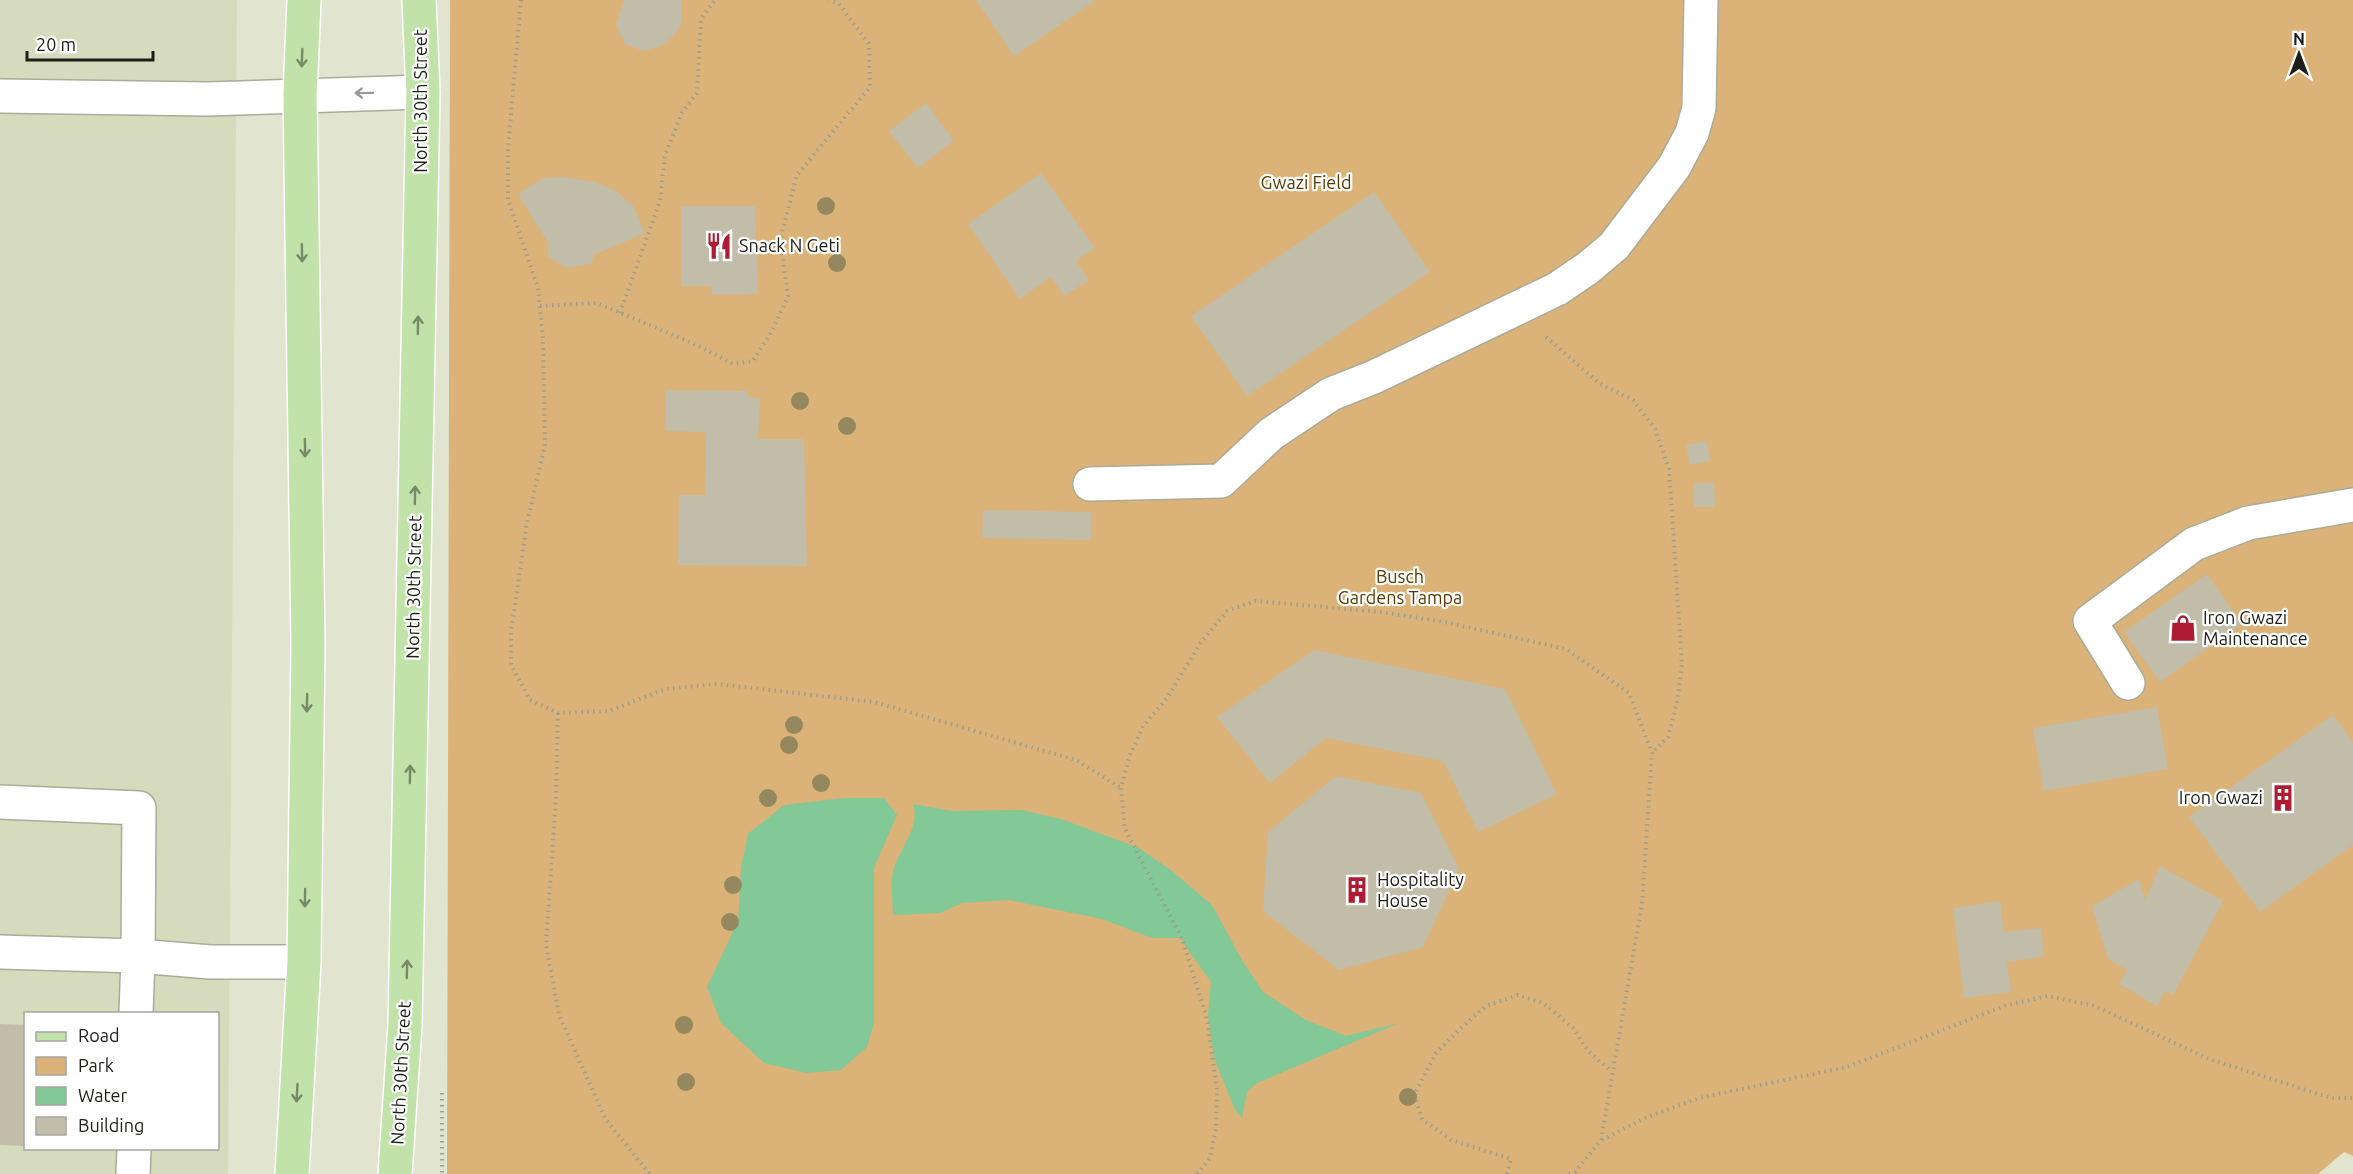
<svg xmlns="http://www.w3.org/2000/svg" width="2353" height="1174" font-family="Ubuntu,sans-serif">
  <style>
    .built { fill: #d6dbbe; fill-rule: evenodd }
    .green { fill: #dbb277 }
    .water { fill: #83c897 }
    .building { fill: #c2bda9 }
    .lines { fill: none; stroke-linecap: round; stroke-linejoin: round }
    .minor-casing { stroke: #a9ac98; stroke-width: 36 }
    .major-casing { stroke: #fff; stroke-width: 36 }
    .path { stroke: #9c9f8f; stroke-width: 4; stroke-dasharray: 1.5 4.5; stroke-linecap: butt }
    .minor { stroke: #fff; stroke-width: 33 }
    .major { stroke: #c1e2a9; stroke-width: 33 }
    .tree { fill: #96885e }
    .oneway { stroke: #778a67 }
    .oneway2 { stroke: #999a97 }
    .labels { text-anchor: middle; stroke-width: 4.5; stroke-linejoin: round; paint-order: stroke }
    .street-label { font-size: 18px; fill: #1d1e17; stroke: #fff }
    .park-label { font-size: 18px; fill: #583b02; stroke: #fff }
    .poi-label { font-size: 18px; fill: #1d1e17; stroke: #fff; text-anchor: start }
  </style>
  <rect width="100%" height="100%" fill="#e1e5cf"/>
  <path class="built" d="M 0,0 L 237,0 L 228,1174 L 0,1174 ZM 26,1014 L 218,1014 L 218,1148 L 26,1148 Z"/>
  <polygon class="green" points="450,0 2353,0 2353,1156 2344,1152 2318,1174 447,1174"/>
  <g class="water">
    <polygon points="844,798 884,798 897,815 874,868 874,1023 867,1047 841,1070 807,1073 764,1063 721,1023 707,987 738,921 741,868 748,834 784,805"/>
    <path d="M 913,804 L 951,811 L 1021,810 L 1061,819 L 1139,848 L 1172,871 L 1212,905 L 1243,962 L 1263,992 L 1306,1020 L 1346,1036 L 1399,1023 L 1257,1083 L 1247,1092 L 1242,1118 L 1235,1110 L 1214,1058 L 1208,1015 L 1211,982 L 1180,938 L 1152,938 L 1102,919 L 1009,900 L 962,903 L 940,913 L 893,915 C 893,902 890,885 893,872 C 899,849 921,827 913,804 Z"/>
  </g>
  <g class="building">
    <polygon points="624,0 681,0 682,23 673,37 661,46 643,51 625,44 616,25"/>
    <polygon points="976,0 1096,0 1014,56"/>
    <polygon points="926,103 954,141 918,168 889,131"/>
    <polygon points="1041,173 1095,248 1076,261 1089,280 1064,296 1051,277 1020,299 968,224"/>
    <polygon points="564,177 593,182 613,189 632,204 645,233 594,255 591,264 567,268 547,256 549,244 518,194 543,178"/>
    <polygon points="1374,192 1430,272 1247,396 1191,316"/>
    <polygon points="681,206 755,206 758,294 712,295 711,286 681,286"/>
    <polygon points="666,390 748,391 748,397 760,398 758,439 804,439 807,566 678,565 679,495 705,495 706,432 666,431"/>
    <polygon points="1707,441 1710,461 1690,465 1686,445"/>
    <polygon points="1714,482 1715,507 1694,507 1693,483"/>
    <polygon points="983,510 1091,512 1091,540 982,538"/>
    <polygon points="2207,574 2242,624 2160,682 2124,632"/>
    <polygon points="1314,650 1505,689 1557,794 1478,832 1443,761 1326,738 1270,783 1217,717"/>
    <polygon points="2157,707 2168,769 2044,791 2033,728"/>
    <polygon points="2333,715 2353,742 2353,845 2260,912 2189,817"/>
    <polygon points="1336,776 1421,793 1459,869 1423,947 1339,970 1263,911 1268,832"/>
    <polygon points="2160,866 2223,901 2173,995 2165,991 2157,1006 2119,984 2127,970 2108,959 2092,906 2139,879 2145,900"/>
    <polygon points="2000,901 2004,932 2041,928 2044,957 2007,962 2011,992 1964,998 1953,908"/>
    <polygon points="0,1024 26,1025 26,1146 0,1145"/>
  </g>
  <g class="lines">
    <defs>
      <g id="minor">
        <polyline points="0,96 207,99 423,92"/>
        <polyline points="1090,484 1221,481 1271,434 1331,394 1374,377 1557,289 1588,268 1614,246 1674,167 1692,133 1699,108 1701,0"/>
        <polyline points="2128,683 2090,621 2194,544 2248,523 2353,505"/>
        <polyline points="0,802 139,808 138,956 210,962 304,962"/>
        <polyline points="0,952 138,956 136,1014"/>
        <polyline points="133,1174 134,1148"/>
      </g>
      <g id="major">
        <polyline points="292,1174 304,962 308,644 300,95 304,0"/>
        <polyline points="395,1174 405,1025 423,92 419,0"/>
      </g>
    </defs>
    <use href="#minor" class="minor-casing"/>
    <use href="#major" class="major-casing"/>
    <g class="path">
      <polyline points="521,0 508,148 508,200 538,288 543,338 545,445 527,523 511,632 511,665 530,700 558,713 609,711 665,689 717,684 874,702 1076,760 1121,788"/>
      <polyline points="540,306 597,303 699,346 733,364 753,361 772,331 788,296 780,241 797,175 870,87 869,44 839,4 829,0"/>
      <polyline points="620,313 660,201 665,155 682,113 697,93 701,19 715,0"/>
      <polyline points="1546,337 1599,383 1633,400 1655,429 1669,469 1682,665 1677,703 1668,737 1652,753"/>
      <polyline points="558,713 556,797 546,945 559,1015 606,1120 650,1174"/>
      <polyline points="442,1093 442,1174"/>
      <polyline points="1602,1140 1645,1118 1699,1098 1847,1067 2007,1005 2048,996 2095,1006 2209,1059 2331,1098 2353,1098"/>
      <polyline points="1197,1174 1210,1158 1216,1128 1217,1090 1207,1019 1183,941 1125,829 1121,788 1130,755 1143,726 1167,698 1201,642 1227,611 1255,601 1381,612 1444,622 1566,649 1629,693 1652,753 1642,904 1601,1140 1575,1172 1568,1174"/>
      <polyline points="1507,1174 1511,1159 1451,1140 1422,1119 1414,1095 1436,1053 1461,1028 1486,1006 1518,995 1543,1003 1573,1028 1588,1051 1612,1072"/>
    </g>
    <use href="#minor" class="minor"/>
    <use href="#major" class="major"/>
  </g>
  <g class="tree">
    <circle cx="826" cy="206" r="9"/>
    <circle cx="837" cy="263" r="9"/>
    <circle cx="800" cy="401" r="9"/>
    <circle cx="847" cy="426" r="9"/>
    <circle cx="794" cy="725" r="9"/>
    <circle cx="789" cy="745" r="9"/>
    <circle cx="821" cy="783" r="9"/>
    <circle cx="768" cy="798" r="9"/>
    <circle cx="733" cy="885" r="9"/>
    <circle cx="730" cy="922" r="9"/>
    <circle cx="684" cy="1025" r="9"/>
    <circle cx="686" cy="1082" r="9"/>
    <circle cx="1408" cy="1097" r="9"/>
  </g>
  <defs><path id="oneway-shaft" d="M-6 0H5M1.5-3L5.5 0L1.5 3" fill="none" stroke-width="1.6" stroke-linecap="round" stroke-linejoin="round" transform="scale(1.5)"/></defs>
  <g class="oneway">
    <use href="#oneway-shaft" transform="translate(302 58) rotate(92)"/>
    <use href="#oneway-shaft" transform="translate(302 253) rotate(89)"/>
    <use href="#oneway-shaft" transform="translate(418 325) rotate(-89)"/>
    <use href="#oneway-shaft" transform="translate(305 448) rotate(89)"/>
    <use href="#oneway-shaft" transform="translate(415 495) rotate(-89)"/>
    <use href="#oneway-shaft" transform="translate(307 703) rotate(91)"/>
    <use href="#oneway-shaft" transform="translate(410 774) rotate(-89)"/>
    <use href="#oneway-shaft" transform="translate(305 898) rotate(91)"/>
    <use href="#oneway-shaft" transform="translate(407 969) rotate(-89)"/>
    <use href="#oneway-shaft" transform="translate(297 1093) rotate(93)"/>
  </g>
  <use class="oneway2" href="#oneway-shaft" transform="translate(364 93) rotate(179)"/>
  <defs>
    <symbol id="restaurant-bare" viewBox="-9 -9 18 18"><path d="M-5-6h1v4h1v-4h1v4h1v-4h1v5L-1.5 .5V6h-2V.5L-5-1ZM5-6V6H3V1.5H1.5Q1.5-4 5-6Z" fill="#af1b33" stroke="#fff" stroke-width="2.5" paint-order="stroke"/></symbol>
    <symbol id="shop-bare" viewBox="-9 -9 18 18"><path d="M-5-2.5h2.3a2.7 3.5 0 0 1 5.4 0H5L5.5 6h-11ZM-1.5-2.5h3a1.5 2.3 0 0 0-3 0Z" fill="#af1b33" stroke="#fff" stroke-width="2.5" paint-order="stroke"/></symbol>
    <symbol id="building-bare" viewBox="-9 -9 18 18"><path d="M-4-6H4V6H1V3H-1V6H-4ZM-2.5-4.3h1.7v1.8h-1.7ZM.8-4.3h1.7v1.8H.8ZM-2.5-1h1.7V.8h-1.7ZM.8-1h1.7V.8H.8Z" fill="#af1b33" stroke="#fff" stroke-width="2.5" paint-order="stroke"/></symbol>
  </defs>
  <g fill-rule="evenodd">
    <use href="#restaurant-bare" x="700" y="227" width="38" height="38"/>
    <use href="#shop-bare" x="2164" y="609" width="38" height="38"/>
    <use href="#building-bare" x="2264" y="779" width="38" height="38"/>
    <use href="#building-bare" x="1338" y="871" width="38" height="38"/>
  </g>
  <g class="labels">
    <g class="street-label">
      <text transform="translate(421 101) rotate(-90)" y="6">North 30th Street</text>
      <text transform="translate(414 587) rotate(-89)" y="6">North 30th Street</text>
      <text transform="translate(401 1073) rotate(-87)" y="6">North 30th Street</text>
    </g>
    <g class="park-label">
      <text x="1306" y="189">Gwazi Field</text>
      <text x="1400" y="583">Busch<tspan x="1400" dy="21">Gardens Tampa</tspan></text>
    </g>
    <g class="poi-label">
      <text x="739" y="252">Snack N Geti</text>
      <text x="2203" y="624">Iron Gwazi<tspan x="2203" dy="21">Maintenance</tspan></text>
      <text x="2263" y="804" text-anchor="end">Iron Gwazi</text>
      <text x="1377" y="886">Hospitality<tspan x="1377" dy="21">House</tspan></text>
    </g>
  </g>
  <rect x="24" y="1012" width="195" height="138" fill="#ffffff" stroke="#a5a5a2" stroke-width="1.5"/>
  <rect x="36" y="1032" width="30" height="9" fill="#c1e2a9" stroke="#a5a5a2" stroke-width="1.5"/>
  <text x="78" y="1042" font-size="18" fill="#1d1e17">Road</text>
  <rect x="36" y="1057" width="30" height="18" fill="#dbb277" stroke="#a5a5a2" stroke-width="1.5"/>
  <text x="78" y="1072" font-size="18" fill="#1d1e17">Park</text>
  <rect x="36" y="1087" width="30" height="18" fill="#83c897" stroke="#a5a5a2" stroke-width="1.5"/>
  <text x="78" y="1102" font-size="18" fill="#1d1e17">Water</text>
  <rect x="36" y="1117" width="30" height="18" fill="#c2bda9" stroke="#a5a5a2" stroke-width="1.5"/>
  <text x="78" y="1132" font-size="18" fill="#1d1e17">Building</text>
  <g transform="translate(2299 54)" stroke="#ffffff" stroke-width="4.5" paint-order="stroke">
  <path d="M0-4.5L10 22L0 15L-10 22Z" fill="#1d1e17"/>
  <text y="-9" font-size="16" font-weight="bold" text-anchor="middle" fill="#1d1e17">N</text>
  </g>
  <path d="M27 51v9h126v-9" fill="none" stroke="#1d1e17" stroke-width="3"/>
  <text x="36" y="51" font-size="18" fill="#1d1e17" stroke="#ffffff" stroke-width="4.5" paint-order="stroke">20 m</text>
</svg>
